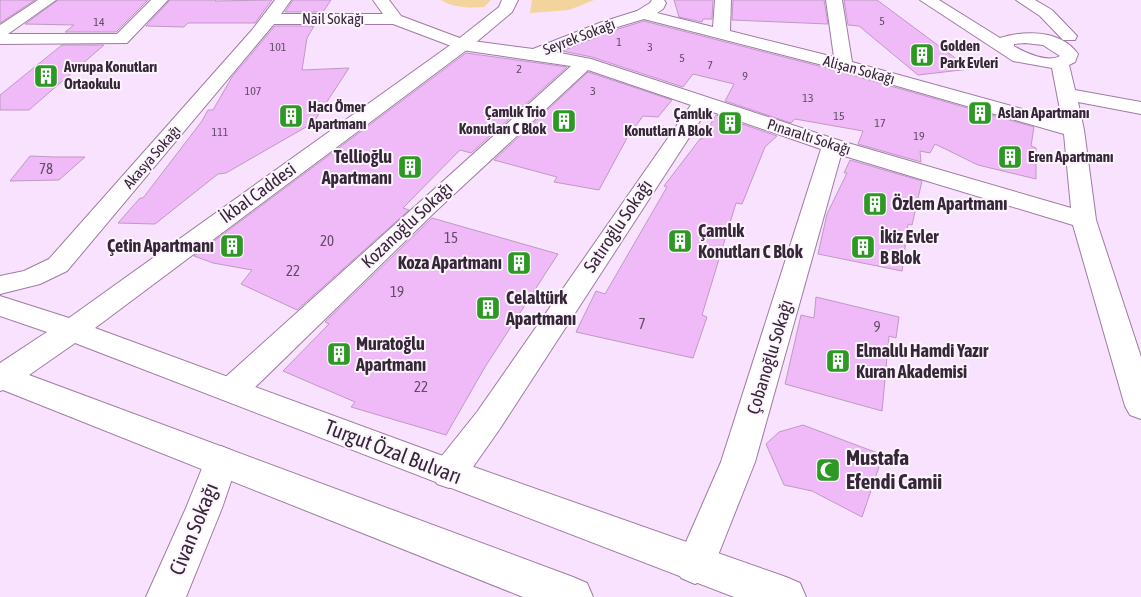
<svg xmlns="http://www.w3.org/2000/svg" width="1141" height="597" font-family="'Asap Condensed',sans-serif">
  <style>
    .green { fill: #f3d49d }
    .building { fill: #efbaf7; stroke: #bf99c5 }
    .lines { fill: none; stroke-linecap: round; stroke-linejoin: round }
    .minor-casing { stroke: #9f7ba5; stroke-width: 2 }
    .major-casing { stroke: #9f7ba5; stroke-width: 2 }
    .minor { fill: #fff; fill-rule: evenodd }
    .major { fill: #fff; fill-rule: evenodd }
    .labels { text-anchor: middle; stroke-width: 4; stroke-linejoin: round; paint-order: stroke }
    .far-number-label { font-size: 12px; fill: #644c68 }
    .far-street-label { font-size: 15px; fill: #362738; stroke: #fdf5fe }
    .far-poi-label { font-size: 15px; font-weight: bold; fill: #362738; stroke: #fdf5fe; text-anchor: start }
    .number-label { font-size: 15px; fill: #644c68 }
    .poi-label { font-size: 18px; font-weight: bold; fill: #362738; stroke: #fdf5fe; text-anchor: start }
    .street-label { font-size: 18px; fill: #362738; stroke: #fdf5fe }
    .near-street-label { font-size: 21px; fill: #362738; stroke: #fdf5fe }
    .near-poi-label { font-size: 21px; font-weight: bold; fill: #362738; stroke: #fdf5fe; text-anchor: start }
  </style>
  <rect width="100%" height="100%" fill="#f9e2fd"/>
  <g class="green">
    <path d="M 441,0 L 491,0 L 484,7 C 468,8 455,8 441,0 Z"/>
    <polygon points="532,0 594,0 569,10 530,13"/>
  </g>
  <g class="building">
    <polygon points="0,0 35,0 0,23"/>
    <polygon points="58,0 148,0 116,32 65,32 74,25 25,24"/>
    <polygon points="170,0 216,0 215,1 272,0 255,23 188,23 184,27 146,26"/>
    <polygon points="293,0 331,0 323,12 285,12"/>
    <polygon points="674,0 713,0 712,19 703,19 702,22 679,17"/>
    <polygon points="733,0 824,0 828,24 732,20"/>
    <polygon points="844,0 877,0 970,69 918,75 859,26 848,25"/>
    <polygon points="644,21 838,71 1034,127 1031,146 1036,148 1036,179 978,165 935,144 930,153 920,151 921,162 858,144 863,131 795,119 791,123 725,101 734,84 693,74 683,87 592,57 562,51 615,30"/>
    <polygon points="275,26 314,26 307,38 302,70 349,68 313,123 226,173 218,174 155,224 118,223 140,198 143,198 202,121 208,110 213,110 232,77"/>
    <polygon points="62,45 104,45 29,110 0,110 0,95"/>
    <polygon points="466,53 567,67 471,153 460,150 403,208 409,210 297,310 241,284 252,270 213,263 194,256"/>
    <polygon points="588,72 672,100 658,117 643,116 627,138 599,190 554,182 557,177 494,160"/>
    <polygon points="716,115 777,136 765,147 742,204 736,203 702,315 707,317 693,358 576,332 596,291 605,294 667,187 664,186 700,139 702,139"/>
    <polygon points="30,156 55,157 85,157 59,180 10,181"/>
    <polygon points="850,160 922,181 912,225 908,224 902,271 818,254 827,214 847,173 844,173"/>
    <polygon points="432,218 558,254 485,367 446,435 351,407 355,402 283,371 329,324 325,322"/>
    <polygon points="816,297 899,317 896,338 889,336 882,411 785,384 801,315 814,318"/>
    <polygon points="803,425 883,455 862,517 812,491 784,485 766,444 779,432"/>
  </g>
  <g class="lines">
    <defs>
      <g id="minor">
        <polygon points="38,0 56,0 8,34 117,34 151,0 168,0 127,43 0,44 0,25"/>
        <path d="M 275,0 L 291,0 L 281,14 L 383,14 L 373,0 L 389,0 L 401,16 L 465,40 L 533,49 L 602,22 L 637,11 L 650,3 L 652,0 L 664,0 L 666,3 L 663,9 L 657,13 L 713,27 L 715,0 L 731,0 L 730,31 L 834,57 L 826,0 L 842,0 L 852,62 L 1062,120 L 1052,68 L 1013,61 L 920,0 L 939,0 L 1000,38 C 1025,30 1061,30 1078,54 L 1075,62 L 1069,65 L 1075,90 L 1141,102 L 1141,114 L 1078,102 L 1084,130 L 1096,220 L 1141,357 L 1141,419 L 1130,415 L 1125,406 L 1073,225 L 841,155 L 755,462 L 709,578 L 695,584 L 681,578 L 676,565 L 721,462 L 821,149 L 707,110 L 499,430 L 461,484 L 449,488 L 437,484 L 432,473 L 437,462 L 477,412 L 691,105 L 588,70 L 437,210 L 243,399 L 232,402 L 221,399 L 216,390 L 221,381 L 571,66 L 462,50 L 393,24 L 274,24 L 67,271 L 40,284 L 0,294 L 0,276 L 24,271 L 49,259 L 252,30 ZM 644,19 L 838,69 L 1064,134 L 1071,208 L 841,141 L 591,59 L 555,52 L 614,28 ZM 1025,43 L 1043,45 L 1060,56 C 1048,63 1025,53 1014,46 L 1014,44 Z"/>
        <polygon points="1016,0 1035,0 1052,10 1077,36 1075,40 1063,40 1040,16"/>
        <polygon points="221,446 233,451 238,461 222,508 186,597 146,597 186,508 209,451"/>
      </g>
      <polygon id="major" points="502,0 518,0 512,12 468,49 95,328 454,460 786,577 800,583 806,597 734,597 75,343 29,375 573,577 587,583 593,597 523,597 3,390 0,391 0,363 47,332 0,316 0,296 69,318 456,41 499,7"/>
    </defs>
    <use href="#minor" class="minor-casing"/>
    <use href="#major" class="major-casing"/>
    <use href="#minor" class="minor"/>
    <use href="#major" class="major"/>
  </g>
  <defs>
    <symbol id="building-square" viewBox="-11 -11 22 22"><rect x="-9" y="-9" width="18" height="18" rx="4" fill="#2d9823" stroke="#fdf5fe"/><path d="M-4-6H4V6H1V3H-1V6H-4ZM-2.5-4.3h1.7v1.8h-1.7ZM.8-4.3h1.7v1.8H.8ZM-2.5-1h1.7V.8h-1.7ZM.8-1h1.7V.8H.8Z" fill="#fff"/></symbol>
    <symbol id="mosque-square" viewBox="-11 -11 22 22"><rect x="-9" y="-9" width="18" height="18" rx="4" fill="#2d9823" stroke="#fdf5fe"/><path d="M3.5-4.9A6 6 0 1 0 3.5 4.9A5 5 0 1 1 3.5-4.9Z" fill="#fff"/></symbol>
  </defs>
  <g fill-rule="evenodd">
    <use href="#building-square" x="908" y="41" width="28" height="28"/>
    <use href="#building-square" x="32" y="62" width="28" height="28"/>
    <use href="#building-square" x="966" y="99" width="28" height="28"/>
    <use href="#building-square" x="277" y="102" width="28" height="28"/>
    <use href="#building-square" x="550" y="107" width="28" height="28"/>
    <use href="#building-square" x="716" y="109" width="28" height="28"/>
    <use href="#building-square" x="996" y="143" width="28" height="28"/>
    <use href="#building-square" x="396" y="153" width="28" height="28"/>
    <use href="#building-square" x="861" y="190" width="28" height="28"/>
    <use href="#building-square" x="666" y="227" width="28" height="28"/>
    <use href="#building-square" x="218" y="232" width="28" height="28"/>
    <use href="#building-square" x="849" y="233" width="28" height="28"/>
    <use href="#building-square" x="505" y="249" width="28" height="28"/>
    <use href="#building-square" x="474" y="294" width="28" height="28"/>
    <use href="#building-square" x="325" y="340" width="28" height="28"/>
    <use href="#building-square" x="824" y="347" width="28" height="28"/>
    <use href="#mosque-square" x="814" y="456" width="28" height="28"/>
  </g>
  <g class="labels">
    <g class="far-number-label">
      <text x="882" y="25">5</text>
      <text x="99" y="26">14</text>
      <text x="619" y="46">1</text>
      <text x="278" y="51">101</text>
      <text x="650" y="51">3</text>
      <text x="682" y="62">5</text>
      <text x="710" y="69">7</text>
      <text x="519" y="73">2</text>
      <text x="745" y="80">9</text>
      <text x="253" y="95">107</text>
      <text x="593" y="95">3</text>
      <text x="808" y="102">13</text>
      <text x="839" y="120">15</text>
      <text x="880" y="127">17</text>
      <text x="220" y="136">111</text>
      <text x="919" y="140">19</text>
    </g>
    <g class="far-street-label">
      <text x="333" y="24">Nail Sokağı</text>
      <text transform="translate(579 37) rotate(-21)" y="5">Seyrek Sokağı</text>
      <text transform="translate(859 70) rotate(15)" y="5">Alişan Sokağı</text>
      <text transform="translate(809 137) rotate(18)" y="5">Pınaraltı Sokağı</text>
      <text transform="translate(152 157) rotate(-49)" y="5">Akasya Sokağı</text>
    </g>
    <g class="far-poi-label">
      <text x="940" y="51">Golden<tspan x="940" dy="17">Park Evleri</tspan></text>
      <text x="64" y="72">Avrupa Konutları<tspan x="64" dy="17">Ortaokulu</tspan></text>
      <text x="308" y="112">Hacı Ömer<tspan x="308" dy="17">Apartmanı</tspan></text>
      <text x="546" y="117" text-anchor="end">Çamlık Trio<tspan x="546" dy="17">Konutları C Blok</tspan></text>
      <text x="998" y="118">Aslan Apartmanı</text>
      <text x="712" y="119" text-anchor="end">Çamlık<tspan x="712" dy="17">Konutları A Blok</tspan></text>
      <text x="1028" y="162">Eren Apartmanı</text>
    </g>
    <g class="number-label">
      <text x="46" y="174">78</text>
      <text x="451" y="243">15</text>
      <text x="327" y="246">20</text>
      <text x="293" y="276">22</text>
      <text x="397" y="297">19</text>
      <text x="642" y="329">7</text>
      <text x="877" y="332">9</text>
      <text x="421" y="392">22</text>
    </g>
    <g class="poi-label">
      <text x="392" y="163" text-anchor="end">Tellioğlu<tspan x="392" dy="21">Apartmanı</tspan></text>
      <text x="892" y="210">Özlem Apartmanı</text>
      <text x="698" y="237">Çamlık<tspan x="698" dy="21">Konutları C Blok</tspan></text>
      <text x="880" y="243">İkiz Evler<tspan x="880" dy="21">B Blok</tspan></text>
      <text x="214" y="252" text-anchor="end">Çetin Apartmanı</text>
      <text x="502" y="269" text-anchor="end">Koza Apartmanı</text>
      <text x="506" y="304">Celaltürk<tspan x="506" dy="21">Apartmanı</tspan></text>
      <text x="356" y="350">Muratoğlu<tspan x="356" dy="21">Apartmanı</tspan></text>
      <text x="856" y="357">Elmalılı Hamdi Yazır<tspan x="856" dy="21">Kuran Akademisi</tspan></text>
    </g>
    <g class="street-label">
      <text transform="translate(258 193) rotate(-36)" y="6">İkbal Caddesi</text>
      <text transform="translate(407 225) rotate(-43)" y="6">Kozanoğlu Sokağı</text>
      <text transform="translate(618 226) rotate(-56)" y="6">Satıroğlu Sokağı</text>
      <text transform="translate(770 357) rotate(-73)" y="6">Çobanoğlu Sokağı</text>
    </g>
    <g class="near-street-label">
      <text transform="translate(393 452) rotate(21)" y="7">Turgut Özal Bulvarı</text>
      <text transform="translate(194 529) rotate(-68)" y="7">Civan Sokağı</text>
    </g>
    <g class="near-poi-label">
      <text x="846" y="465">Mustafa<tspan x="846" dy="24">Efendi Camii</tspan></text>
    </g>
  </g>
</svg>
